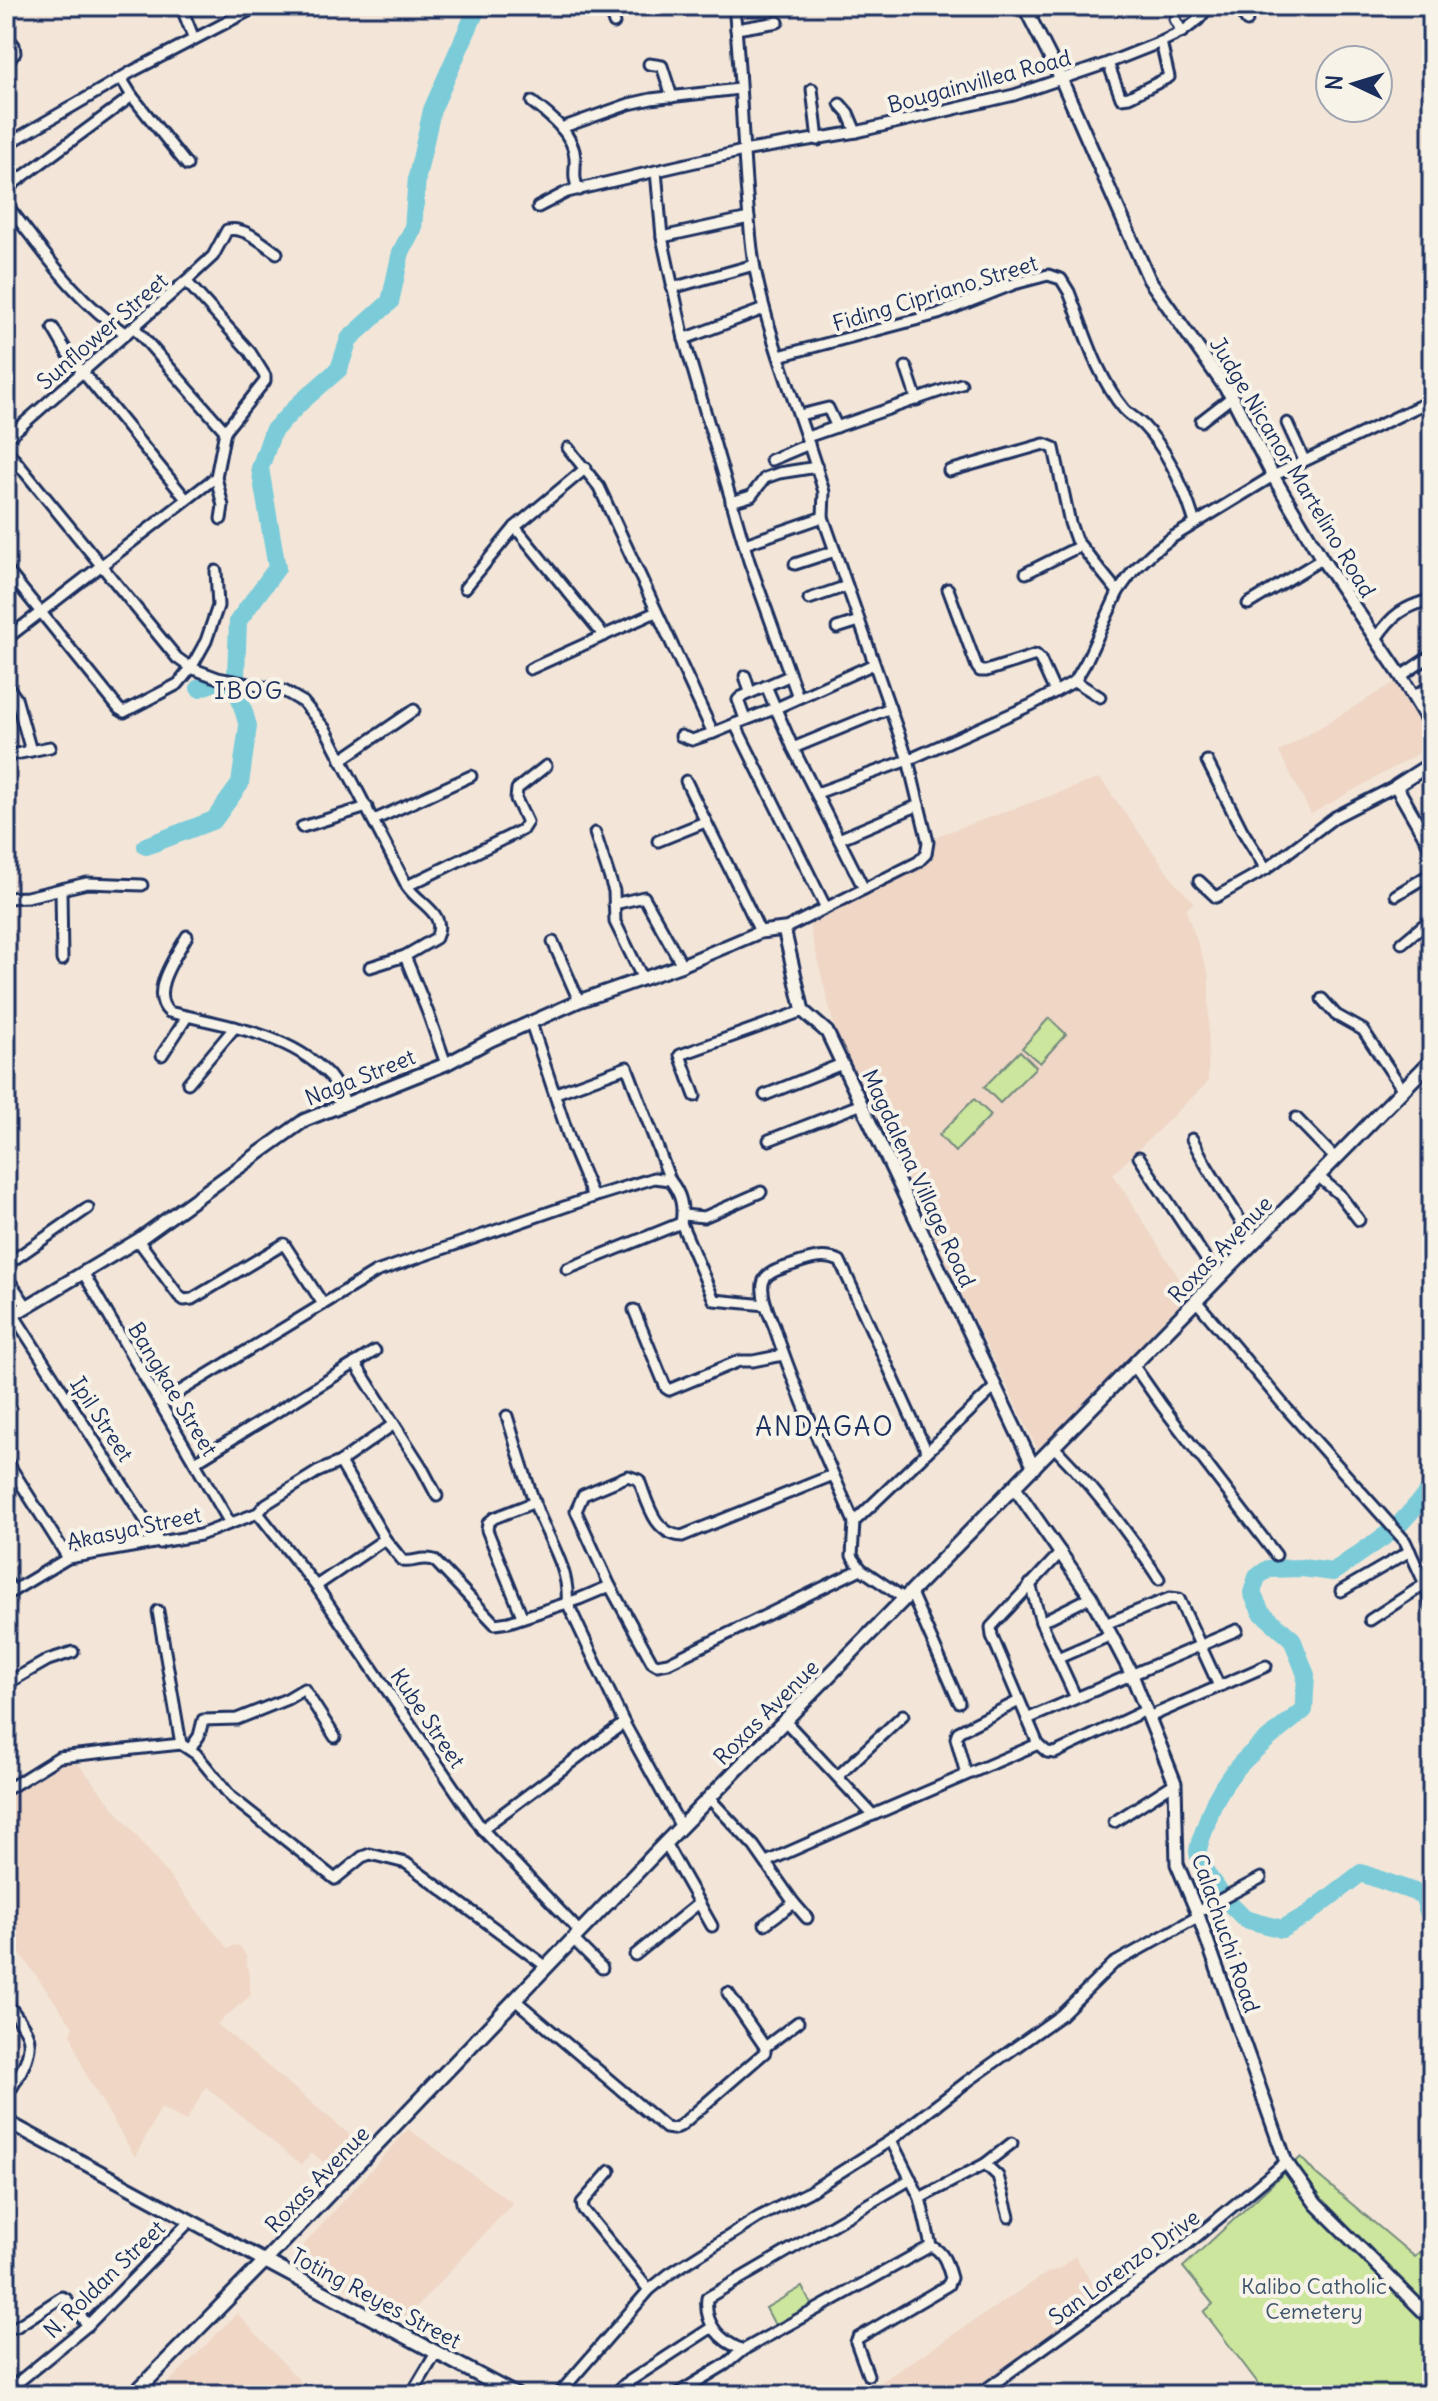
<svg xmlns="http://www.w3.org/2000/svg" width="1438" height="2401" font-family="Delius,sans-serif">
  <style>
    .built { fill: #efd6c5 }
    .green { fill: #cce69d; stroke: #748a7e; stroke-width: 2 }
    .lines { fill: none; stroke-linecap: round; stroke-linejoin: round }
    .stream { stroke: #558da8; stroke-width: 3 }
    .river { stroke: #7ccbd9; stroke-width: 18 }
    .minor-casing { stroke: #1b2f5e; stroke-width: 15 }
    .tertiary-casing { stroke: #1b2f5e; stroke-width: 17 }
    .secondary-casing { stroke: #1b2f5e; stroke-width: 18 }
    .minor { stroke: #f7f3e8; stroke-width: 9 }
    .tertiary { stroke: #f7f3e8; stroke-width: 11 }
    .secondary { stroke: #f7f3e8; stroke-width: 12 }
    .labels { text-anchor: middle; stroke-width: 8; stroke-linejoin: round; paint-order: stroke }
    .street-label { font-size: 22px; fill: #1b2f5e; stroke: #f7f3e8 }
    .park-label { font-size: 22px; fill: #3e546b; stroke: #f7f3e8 }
    .neighbourhood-label { font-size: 24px; letter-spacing: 2px; fill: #1b2f5e; stroke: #f7f3e8 }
    .quarter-label { font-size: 26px; letter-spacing: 2px; fill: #1b2f5e; stroke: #f7f3e8 }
  </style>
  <rect width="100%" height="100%" fill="#f3e6d8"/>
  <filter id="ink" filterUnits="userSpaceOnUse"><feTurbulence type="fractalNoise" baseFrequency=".0125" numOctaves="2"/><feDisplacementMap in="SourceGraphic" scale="16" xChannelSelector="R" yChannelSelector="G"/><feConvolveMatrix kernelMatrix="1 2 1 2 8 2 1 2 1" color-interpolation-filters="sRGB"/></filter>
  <g filter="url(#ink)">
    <g class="built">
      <polygon points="1407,675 1432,711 1432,746 1311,814 1279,752"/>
      <polygon points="1100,778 1177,885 1194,902 1186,910 1209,975 1208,1082 1113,1174 1189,1294 1039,1452 843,1052 836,1034 808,921 932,860 937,836"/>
      <polygon points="76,1761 228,1949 234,1945 241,1947 246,1956 251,1995 217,2024 361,2144 334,2171 312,2153 301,2165 206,2087 186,2121 161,2108 135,2157 86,2075 71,2035 73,2027 6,1934 6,1796 61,1762"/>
      <polygon points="408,2129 513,2203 404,2321 292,2258"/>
      <polygon points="1075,2256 1102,2300 967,2395 861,2395 1047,2273 1060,2268"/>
      <polygon points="237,2313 313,2395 156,2395 205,2346"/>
    </g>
    <g class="green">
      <polygon points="1049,1018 1066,1034 1040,1063 1022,1048"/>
      <polygon points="1020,1051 1036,1067 1000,1103 984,1087"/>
      <polygon points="974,1099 991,1115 955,1152 939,1135"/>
      <polygon points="1301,2157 1315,2173 1415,2257 1432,2241 1432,2374 1408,2395 1267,2395 1204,2312 1213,2304 1183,2267"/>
      <polygon points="802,2287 812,2306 776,2327 766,2308"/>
    </g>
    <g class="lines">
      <polyline class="stream" points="1429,1915 1428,1933 1432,1948"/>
      <g class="river">
        <polyline points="236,676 238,621 277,568 260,468 273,431 300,403 339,369 349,339 390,302 401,252 413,229 417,177 432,110 478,6"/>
        <polyline points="199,688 215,682 237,688"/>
        <polyline points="146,846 214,820 240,784 248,726 236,685"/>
        <polyline points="1398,1526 1430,1490 1432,1482"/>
        <path d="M 1223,1895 C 1214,1886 1200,1866 1198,1852 C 1198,1845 1203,1834 1205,1828 C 1221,1769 1260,1746 1304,1710 L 1306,1675 L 1292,1639 L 1261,1612 L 1252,1593 L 1257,1577 L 1268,1569 L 1302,1568 L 1333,1572 L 1392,1531"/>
        <polyline points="1226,1900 1245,1919 1282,1929 1308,1914 1361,1873 1423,1895 1429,1915"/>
      </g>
      <defs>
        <g id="minor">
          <polyline points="181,6 194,39"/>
          <polyline points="609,6 614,23"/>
          <path d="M 734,6 C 741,73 742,141 748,208 C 750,228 751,249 755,269 C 770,345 802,417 824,492 L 823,517 L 908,760 L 928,842 L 926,854 L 918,862 L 784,929"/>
          <polyline points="1237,6 1247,21"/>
          <polyline points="1028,14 1034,13 1039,6"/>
          <polyline points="1175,19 1182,32"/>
          <polyline points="736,29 778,22"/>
          <polyline points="6,36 14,45 15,53 6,63"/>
          <polyline points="1108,63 1121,98 1129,97 1169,77 1161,42"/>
          <polyline points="649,64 662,66 672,97"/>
          <polyline points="121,78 132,96 187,165"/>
          <polyline points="812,89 818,140"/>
          <path d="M 532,102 C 549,115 574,134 575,158 C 576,170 572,178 579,190"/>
          <polyline points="840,104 848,113 856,132"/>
          <polyline points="561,128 629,104 651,99 739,89"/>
          <polyline points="6,145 133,71 258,6"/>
          <polyline points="656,171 662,237 684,339 749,561 798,697"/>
          <polyline points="6,189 132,96"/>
          <path d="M 6,204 C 46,254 72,297 126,334"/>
          <polyline points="538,207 567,192 656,171 743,151 856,132 1014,95 1108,63 1161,42 1182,32 1198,20 1209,6"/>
          <polyline points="662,237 749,218"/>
          <polyline points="186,281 250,352 265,376 265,381 225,431 216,477 223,506 221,519"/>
          <polyline points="672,288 754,265"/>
          <polyline points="134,327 225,431"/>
          <polyline points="53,328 68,354 186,499"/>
          <polyline points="684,339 764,309"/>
          <path d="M 779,356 L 938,314 L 1014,284 L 1048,275 L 1061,279 L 1069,292 C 1084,330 1097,377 1124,409 C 1129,415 1137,419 1143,425 C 1169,452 1184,487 1195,523"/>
          <polyline points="906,367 917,400"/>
          <polyline points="800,415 828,408 837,427"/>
          <polyline points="1201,421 1232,397"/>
          <polyline points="1287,423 1304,460"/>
          <polyline points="807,437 961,384"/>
          <path d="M 6,439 L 186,281 L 213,256 L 227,230 C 245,226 262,243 277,253"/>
          <polyline points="568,448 599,487 713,733 735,724"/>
          <path d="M 6,449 L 177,658 L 191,668 L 218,678 L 284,691 L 303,702 L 326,730 L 407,886 C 418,904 448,913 436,938 L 405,956 L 428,1013 L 446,1064"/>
          <polyline points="771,460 809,444"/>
          <polyline points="949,471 1044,444 1054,448 1070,523 1076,540 1118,592"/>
          <polyline points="731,502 751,496 765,478 779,473 817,467"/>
          <polyline points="515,527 604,636"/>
          <polyline points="745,544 823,517"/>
          <polyline points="795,564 835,551"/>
          <polyline points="6,569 119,709 124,712 178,684 191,668 206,641 218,606 216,571"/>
          <polyline points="1026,573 1080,546"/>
          <polyline points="465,588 515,527 586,468"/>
          <polyline points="948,589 977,667 980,671 986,671 1036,655 1040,659 1055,692"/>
          <polyline points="809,599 847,586"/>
          <polyline points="1248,604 1322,559"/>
          <polyline points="837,628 859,621"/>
          <polyline points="6,639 216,477"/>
          <path d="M 1376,639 C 1392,614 1404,607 1432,599"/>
          <polyline points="530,669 656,612"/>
          <polyline points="745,676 750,692"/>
          <polyline points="1401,676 1432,655"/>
          <polyline points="1075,681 1100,697"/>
          <polyline points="6,684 16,698 31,751"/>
          <polyline points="766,686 793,748 864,889"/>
          <polyline points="1414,697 1432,684"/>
          <polyline points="745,719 738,700 741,697 789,676"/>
          <polyline points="681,736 692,740 713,733"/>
          <polyline points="793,748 890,708"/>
          <polyline points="6,756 50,747"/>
          <polyline points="341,760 414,710"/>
          <polyline points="1207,761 1242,830 1266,869"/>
          <path d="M 686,781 C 710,832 737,881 760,932"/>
          <polyline points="817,793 908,760 1031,705 1075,681 1086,662 1118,592 1133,571 1153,552 1173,537 1273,476 1432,400"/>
          <polyline points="374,820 471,776"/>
          <polyline points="302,827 367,807"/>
          <polyline points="595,833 614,891 615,922 643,979"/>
          <polyline points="839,839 919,805"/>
          <polyline points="658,841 705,822"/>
          <polyline points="1199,881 1216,897 1266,869 1335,817 1396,786"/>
          <polyline points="407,886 522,830 527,822 516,799 517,789 546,766"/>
          <polyline points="61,889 62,960"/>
          <polyline points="1396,895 1432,873"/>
          <polyline points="6,898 27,897 87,883 142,885"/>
          <polyline points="614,904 644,897 682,965"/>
          <polyline points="826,908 735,724 774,709 874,664"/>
          <path d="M 187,936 C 176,956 148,993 169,1012 C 222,1025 285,1032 326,1072 C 335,1080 340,1093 346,1104"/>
          <polyline points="553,942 579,1001"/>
          <polyline points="1402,943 1432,918"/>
          <polyline points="370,967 405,956"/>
          <polyline points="1322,999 1336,1015 1363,1030 1403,1090"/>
          <polyline points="531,1023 572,1147 593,1197"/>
          <polyline points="162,1055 187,1017"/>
          <polyline points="188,1083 235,1027"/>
          <polyline points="556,1093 627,1067 670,1180"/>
          <polyline points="765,1095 842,1064"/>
          <polyline points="695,1096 680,1055 803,1011"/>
          <polyline points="1296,1118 1336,1159"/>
          <polyline points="1192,1139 1206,1165 1254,1243"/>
          <polyline points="769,1140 862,1104"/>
          <polyline points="1139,1157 1219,1279"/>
          <polyline points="1319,1177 1339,1194 1359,1220"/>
          <polyline points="683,1215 704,1217 761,1192"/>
          <polyline points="138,1240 179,1296 184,1300 192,1299 284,1244 323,1304"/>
          <polyline points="6,1265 88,1208"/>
          <polyline points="567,1269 681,1223 714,1300 766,1305"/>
          <polyline points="84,1274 230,1523"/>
          <polyline points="6,1276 26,1305"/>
          <polyline points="1197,1302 1287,1409 1405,1541 1425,1584 1432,1609"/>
          <polyline points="634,1310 666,1388 669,1390 739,1361 753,1361 783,1355"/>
          <polyline points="13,1314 160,1543"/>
          <polyline points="355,1363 421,1466 437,1496"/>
          <polyline points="1134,1366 1162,1406 1276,1555"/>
          <path d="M 161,1403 L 376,1272 L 593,1197 L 654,1178 L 670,1180 C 681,1194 684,1206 681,1223"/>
          <path d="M 507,1416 C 517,1448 526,1481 538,1512 C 549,1540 570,1571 567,1602"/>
          <path d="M 1054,1447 C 1094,1488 1128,1531 1159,1579"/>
          <polyline points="6,1460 68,1558"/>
          <polyline points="195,1462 375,1351"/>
          <path d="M 340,1462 L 385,1539 L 403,1561 C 416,1563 419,1556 434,1560 L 495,1624 L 509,1622 L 579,1599 L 610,1586"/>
          <path d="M 833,1475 L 682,1536 C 654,1534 648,1503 639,1480 L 628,1476 L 583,1495 L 576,1511 L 610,1586 L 652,1662 L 657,1665 L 668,1663 L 861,1569 L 852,1556 L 854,1522 L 996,1386"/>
          <polyline points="258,1513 316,1586 482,1829 580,1932"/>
          <path d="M 854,1522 C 826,1457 796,1393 774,1326 C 769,1314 761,1297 763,1284 C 764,1272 783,1268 792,1265 C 809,1259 823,1254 840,1261 L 927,1452"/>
          <polyline points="1061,1552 991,1627 992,1636 1038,1744 1047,1752 1055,1753 1146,1710"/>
          <polyline points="861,1569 905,1599"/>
          <polyline points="6,1581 13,1591"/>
          <polyline points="1030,1584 1041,1622 1076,1698"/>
          <polyline points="316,1586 385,1539"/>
          <polyline points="1341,1591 1410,1551"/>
          <polyline points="911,1593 959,1702"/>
          <polyline points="6,1595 68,1558 200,1535 258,1513 266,1504 317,1472 340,1462 394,1424"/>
          <polyline points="567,1602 624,1723 681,1827"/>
          <polyline points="158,1611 181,1744"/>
          <polyline points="522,1616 487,1530 488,1523 494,1518 535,1502"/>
          <polyline points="1370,1620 1425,1584"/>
          <polyline points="1041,1622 1091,1597"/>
          <polyline points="1105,1624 1170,1598 1179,1599 1219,1686"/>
          <polyline points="1058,1658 1111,1635"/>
          <polyline points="6,1684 48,1660 73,1652"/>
          <polyline points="1149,1717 1266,1666"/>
          <polyline points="1027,1719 1237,1630"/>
          <polyline points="785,1721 873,1815 1038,1744"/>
          <polyline points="190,1749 199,1736 203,1720 237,1719 287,1699 304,1689 335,1737"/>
          <polyline points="966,1774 956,1738 958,1732 1019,1701"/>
          <polyline points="838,1776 903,1715"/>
          <polyline points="6,1790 59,1757 181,1744 196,1754 231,1797 335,1879 362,1857 370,1854 406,1863 547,1967"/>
          <polyline points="709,1798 754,1846 794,1903 765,1924"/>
          <polyline points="1114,1822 1175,1783"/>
          <polyline points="482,1829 624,1723"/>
          <polyline points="766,1862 873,1815"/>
          <polyline points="699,1903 712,1926"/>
          <polyline points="794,1903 807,1918"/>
          <polyline points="1197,1912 1261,1878"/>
          <polyline points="573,1939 602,1968"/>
          <polyline points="635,1955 699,1903 665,1843"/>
          <polyline points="515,2000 666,2128 673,2129 680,2126 765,2052 765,2047 728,1993"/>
          <path d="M 6,2001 C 13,2012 22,2022 27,2033 C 36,2053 15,2081 6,2098"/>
          <polyline points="765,2047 798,2022"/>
          <polyline points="985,2164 1012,2143"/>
          <polyline points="610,2171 582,2203 583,2209 649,2290"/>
          <polyline points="920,2198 985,2164 998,2176 1009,2217"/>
          <polyline points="6,2327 16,2327 62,2297 66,2299 88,2325"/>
          <path d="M 743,2350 C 720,2341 704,2324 707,2298 L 911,2179"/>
          <path d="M 868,2375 L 856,2342 L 858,2338 L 948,2285 L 951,2278 C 947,2264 944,2252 931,2246 L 920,2198 L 891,2140"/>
          <polyline points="6,2392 88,2325 190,2221"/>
          <polyline points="411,2395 436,2353"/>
          <polyline points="558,2395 649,2290 669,2274 759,2217 809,2192 891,2140 968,2081 1061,2015 1113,1964 1199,1916"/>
          <polyline points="613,2395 625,2384 711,2328"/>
          <polyline points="675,2395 726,2364 743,2350 931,2246"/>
          <polyline points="978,2395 1184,2247 1286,2162"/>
        </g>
        <g id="tertiary">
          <polyline points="1024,6 1061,79 1149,279 1232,397 1273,476 1322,559 1401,676 1432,728"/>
          <polyline points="1432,763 1396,786 1432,849"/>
          <polyline points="6,1319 138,1240 305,1120 446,1064 491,1040 579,1001 682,965 760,932 784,929 803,1011 827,1032 1034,1468"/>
          <polyline points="1015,1488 1091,1597 1132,1675 1175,1783 1177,1864 1197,1912 1286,2162 1316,2204 1432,2320"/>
          <polyline points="6,2121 265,2261"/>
        </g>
        <g id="secondary">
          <polyline points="265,2261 516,2395"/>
          <polyline points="133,2395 265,2261 665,1843 1432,1060"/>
          <polyline points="1428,2395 1432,2391"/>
        </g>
      </defs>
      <use href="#minor" class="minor-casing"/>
      <use href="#tertiary" class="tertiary-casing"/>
      <use href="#secondary" class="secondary-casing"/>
      <use href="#minor" class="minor"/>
      <use href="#tertiary" class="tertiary"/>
      <use href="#secondary" class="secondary"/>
    </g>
  </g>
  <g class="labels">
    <g class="street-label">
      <text transform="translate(979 81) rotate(-15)" y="8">Bougainvillea Road</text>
      <text transform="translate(935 293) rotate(-17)" y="8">Fiding Cipriano Street</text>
      <text transform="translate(102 331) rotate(-41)" y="8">Sunflower Street</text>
      <text transform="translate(1293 467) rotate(59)" y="8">Judge Nicanor Martelino Road</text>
      <text transform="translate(360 1077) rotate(-22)" y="8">Naga Street</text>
      <text transform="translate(919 1178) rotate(65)" y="8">Magdalena Village Road</text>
      <text transform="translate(1220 1249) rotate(-46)" y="8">Roxas Avenue</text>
      <text transform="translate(173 1389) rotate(59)" y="8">Bangkae Street</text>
      <text transform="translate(102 1419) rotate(57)" y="8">Ipil Street</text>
      <text transform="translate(134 1528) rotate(-12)" y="8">Akasya Street</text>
      <text transform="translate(766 1712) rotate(-45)" y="8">Roxas Avenue</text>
      <text transform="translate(428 1718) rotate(56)" y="8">Kube Street</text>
      <text transform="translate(1226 1933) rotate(71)" y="8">Calachuchi Road</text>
      <text transform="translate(317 2179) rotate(-46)" y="8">Roxas Avenue</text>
      <text transform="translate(1124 2267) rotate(-36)" y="8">San Lorenzo Drive</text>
      <text transform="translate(104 2279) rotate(-44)" y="8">N. Roldan Street</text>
      <text transform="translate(376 2298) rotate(28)" y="8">Toting Reyes Street</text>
    </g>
    <g class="park-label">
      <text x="1314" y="2294">Kalibo Catholic<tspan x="1314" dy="25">Cemetery</tspan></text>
    </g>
    <g class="neighbourhood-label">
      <text x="249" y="699">IBOG</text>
    </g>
    <g class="quarter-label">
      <text x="825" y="1436">ANDAGAO</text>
    </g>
  </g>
  <rect width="1438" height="2401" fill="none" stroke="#f7f3e8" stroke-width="32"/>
  <rect x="16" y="16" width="1406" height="2369" fill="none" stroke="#1b2f5e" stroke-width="3" filter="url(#ink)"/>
  <g transform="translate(1354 84) rotate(274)"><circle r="38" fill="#f7f3e8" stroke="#9fa5b1" stroke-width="2"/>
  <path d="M0-6L14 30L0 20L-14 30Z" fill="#1b2f5e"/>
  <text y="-12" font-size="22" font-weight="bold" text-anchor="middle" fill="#1b2f5e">N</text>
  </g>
</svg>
